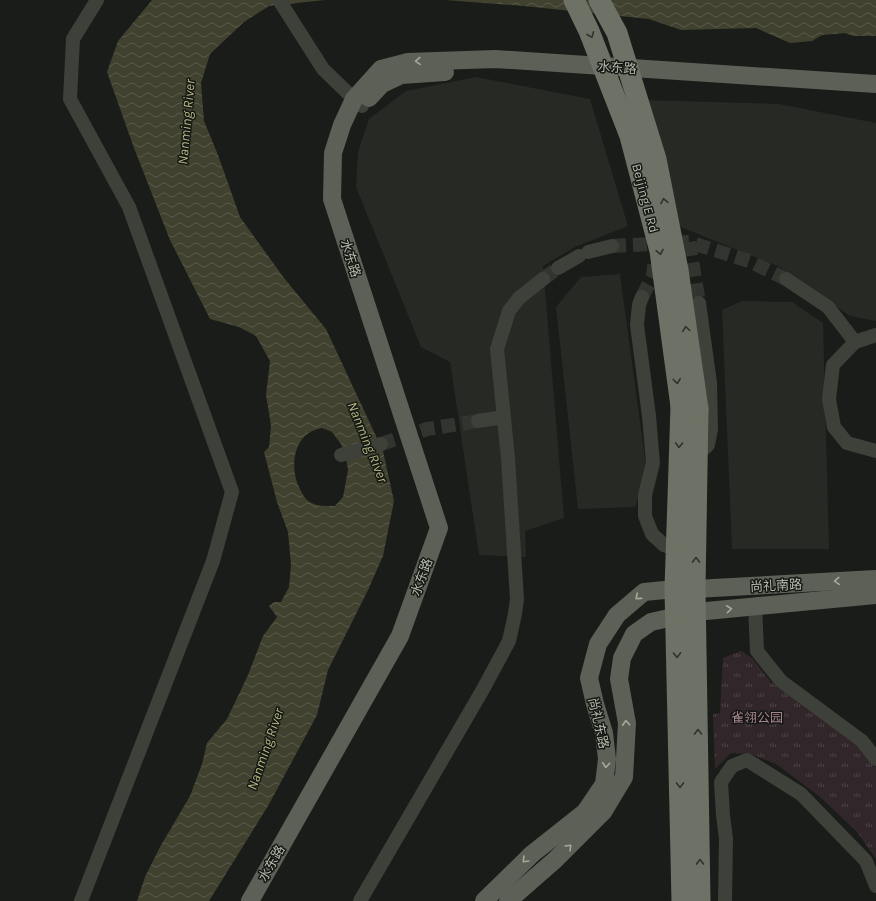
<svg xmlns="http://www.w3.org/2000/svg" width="876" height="901" font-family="Karla,'Noto Sans SC',sans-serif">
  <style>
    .built { fill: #272925 }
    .grass { fill: url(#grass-tufts) }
    .water { fill: url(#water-waves); fill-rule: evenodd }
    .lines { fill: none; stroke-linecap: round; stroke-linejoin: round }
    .minor-tunnel { stroke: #32342f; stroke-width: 14; stroke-dasharray: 14 7; stroke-linecap: butt }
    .minor { stroke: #3e413a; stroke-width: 14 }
    .major { stroke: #5c6056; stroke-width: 18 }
    .highway { stroke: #6e7266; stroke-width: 21 }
    .highway-bridge { stroke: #6e7266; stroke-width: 21 }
    .oneway { stroke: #30322d }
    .oneway2 { stroke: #a5aa9a }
    .labels { text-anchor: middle; stroke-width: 3; stroke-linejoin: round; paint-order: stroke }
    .street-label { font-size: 13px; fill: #b7bcab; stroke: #151714 }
    .park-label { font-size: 13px; fill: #a8828f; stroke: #151714 }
    .water-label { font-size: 14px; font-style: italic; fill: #b5b881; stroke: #151714 }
  </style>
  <defs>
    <pattern id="grass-tufts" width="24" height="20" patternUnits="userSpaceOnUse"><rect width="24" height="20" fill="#31272a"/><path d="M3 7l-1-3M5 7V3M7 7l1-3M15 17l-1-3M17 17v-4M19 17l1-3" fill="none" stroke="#4d4446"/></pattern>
    <pattern id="water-waves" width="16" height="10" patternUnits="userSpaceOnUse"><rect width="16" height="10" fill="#40412e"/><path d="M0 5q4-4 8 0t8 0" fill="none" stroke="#595a4a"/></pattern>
  </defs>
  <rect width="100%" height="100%" fill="#1a1c19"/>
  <g class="built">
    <polygon points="476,77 590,99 628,226 575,247 543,266 564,518 525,531 526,557 479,555 450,362 421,347 356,187 358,152 369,119 406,91"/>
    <polygon points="644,100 779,104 876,123 876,321 850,316 780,267 678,226"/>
    <polygon points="620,274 647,474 635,507 578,509 556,307 581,277"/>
    <polygon points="742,301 792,302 823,323 829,549 732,549 722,310"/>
  </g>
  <polygon class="grass" points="741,651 752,658 771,682 857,746 876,767 876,859 857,832 819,796 776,764 751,754 731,753 715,769 713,714 720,713 723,658"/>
  <g class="water">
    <path d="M 152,0 L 325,0 L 269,6 L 244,22 L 210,54 L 201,83 L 204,121 L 218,155 L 240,217 L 284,278 L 326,329 L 383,451 L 394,501 L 383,556 L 368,590 L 328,670 L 317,715 L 268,806 L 209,901 L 137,901 L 145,877 L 160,847 L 190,796 L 202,764 L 207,743 L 227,719 L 248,675 L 263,636 L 277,617 L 269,606 L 274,602 L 281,602 L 289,587 L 291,565 L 288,532 L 277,502 L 264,452 L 269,447 L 271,426 L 266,395 L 270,361 L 256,336 L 239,327 L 210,319 L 170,240 L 134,148 L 107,72 L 118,41 ZM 322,428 L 332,432 L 341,444 L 346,458 L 348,470 L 343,497 L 335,506 C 325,506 314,507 306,499 C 304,497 302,493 301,491 C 288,469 293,432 322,428 Z"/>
    <polygon points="445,0 876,0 876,36 853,36 845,33 822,35 812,41 790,43 756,28 681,30 649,19 524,6"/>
  </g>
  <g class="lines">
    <g class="minor-tunnel">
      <polyline points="689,242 699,303"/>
      <polyline points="612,246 689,242 749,261 786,279"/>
      <polyline points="543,279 558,268"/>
      <polyline points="642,297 653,276 655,258"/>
      <polyline points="381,444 427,429 478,421"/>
    </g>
    <g class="minor">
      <polyline points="279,0 323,69 354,99 362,106"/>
      <polyline points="588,252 612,246"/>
      <polyline points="558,268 579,256"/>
      <polyline points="786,279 828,307 855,342"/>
      <polyline points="642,297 639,305 637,325 649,416 653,463 645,495 645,516 652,534 664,545 676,549"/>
      <polyline points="876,335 855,342 833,365 829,399 834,427 847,443 876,451"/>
      <polyline points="478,421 504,417"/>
      <polyline points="341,455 381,444"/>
      <polyline points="697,455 708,445 711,429 710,383 699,303"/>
      <polyline points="755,606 757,651 781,681 862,741 876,759"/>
      <polyline points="81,901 213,561 232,492 129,207 70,99 73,39 97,0"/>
      <polyline points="360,901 482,691 509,641 515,614 517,599 508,458 497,349 509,311 519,298 543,279"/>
      <polyline points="725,901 726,839 723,815 721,782 732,766 747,760 801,794 866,861 876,886"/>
    </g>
    <g class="major">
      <polyline points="369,98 382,84 401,75 445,72"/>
      <polyline points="250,901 400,636 439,528 332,199 333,153 342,125 354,99 381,69 408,62 495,59 876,84"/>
      <polyline points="484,901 532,854 585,812 604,784 607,759 604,733 595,704 589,678 598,644 617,615 644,592 675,589 695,589 876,579"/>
      <polyline points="508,901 555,860 603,812 624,777 627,723 619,679 622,658 634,634 651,622 696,612 876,595"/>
    </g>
    <g class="highway">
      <polyline points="681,406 675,589 682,901"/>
      <polyline points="698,409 695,589 700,901"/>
    </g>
    <g class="highway-bridge">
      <polyline points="574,0 589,31 630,136 660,251 681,406"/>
      <polyline points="599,0 617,33 656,159 678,270 698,409"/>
    </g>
  </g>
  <defs><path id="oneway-chevron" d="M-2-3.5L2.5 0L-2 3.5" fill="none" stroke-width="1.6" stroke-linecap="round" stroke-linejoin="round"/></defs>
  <g class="oneway">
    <use href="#oneway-chevron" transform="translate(591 35) rotate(68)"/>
    <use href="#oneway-chevron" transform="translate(664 201) rotate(-101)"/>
    <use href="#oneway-chevron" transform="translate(660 252) rotate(79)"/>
    <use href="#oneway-chevron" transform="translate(686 329) rotate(-98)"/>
    <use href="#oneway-chevron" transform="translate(677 381) rotate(83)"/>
    <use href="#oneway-chevron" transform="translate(679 445) rotate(92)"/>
    <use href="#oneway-chevron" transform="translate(696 560) rotate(-89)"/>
    <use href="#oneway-chevron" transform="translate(677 655) rotate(89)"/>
    <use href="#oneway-chevron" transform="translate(698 732) rotate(-91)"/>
    <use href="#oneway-chevron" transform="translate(680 785) rotate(89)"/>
    <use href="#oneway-chevron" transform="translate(700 862) rotate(-91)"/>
  </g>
  <g class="oneway2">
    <use href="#oneway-chevron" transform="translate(418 61) rotate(179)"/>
    <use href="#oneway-chevron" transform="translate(837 581) rotate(177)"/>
    <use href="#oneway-chevron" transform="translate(638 597) rotate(139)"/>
    <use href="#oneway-chevron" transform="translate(729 609) rotate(-6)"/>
    <use href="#oneway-chevron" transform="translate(626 723) rotate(-93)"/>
    <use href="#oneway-chevron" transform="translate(606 765) rotate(95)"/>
    <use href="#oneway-chevron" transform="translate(569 847) rotate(-45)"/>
    <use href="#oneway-chevron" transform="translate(525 860) rotate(135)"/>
  </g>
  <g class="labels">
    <g class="street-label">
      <text transform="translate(617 67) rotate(4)" y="5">水东路</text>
      <text transform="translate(646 198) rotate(75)" y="5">Beijing E Rd</text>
      <text transform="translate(351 258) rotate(72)" y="5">水东路</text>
      <text transform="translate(421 577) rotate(-70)" y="5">水东路</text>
      <text transform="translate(776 585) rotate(-3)" y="5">尚礼南路</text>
      <text transform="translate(599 723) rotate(77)" y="5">尚礼东路</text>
      <text transform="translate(271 863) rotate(-60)" y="5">水东路</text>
    </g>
    <g class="park-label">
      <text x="757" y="722">雀翎公园</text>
    </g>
    <g class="water-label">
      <text transform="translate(186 122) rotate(-85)" y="5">Nanming River</text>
      <text transform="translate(368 442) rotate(68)" y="5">Nanming River</text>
      <text transform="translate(265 749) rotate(-71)" y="5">Nanming River</text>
    </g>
  </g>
</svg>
